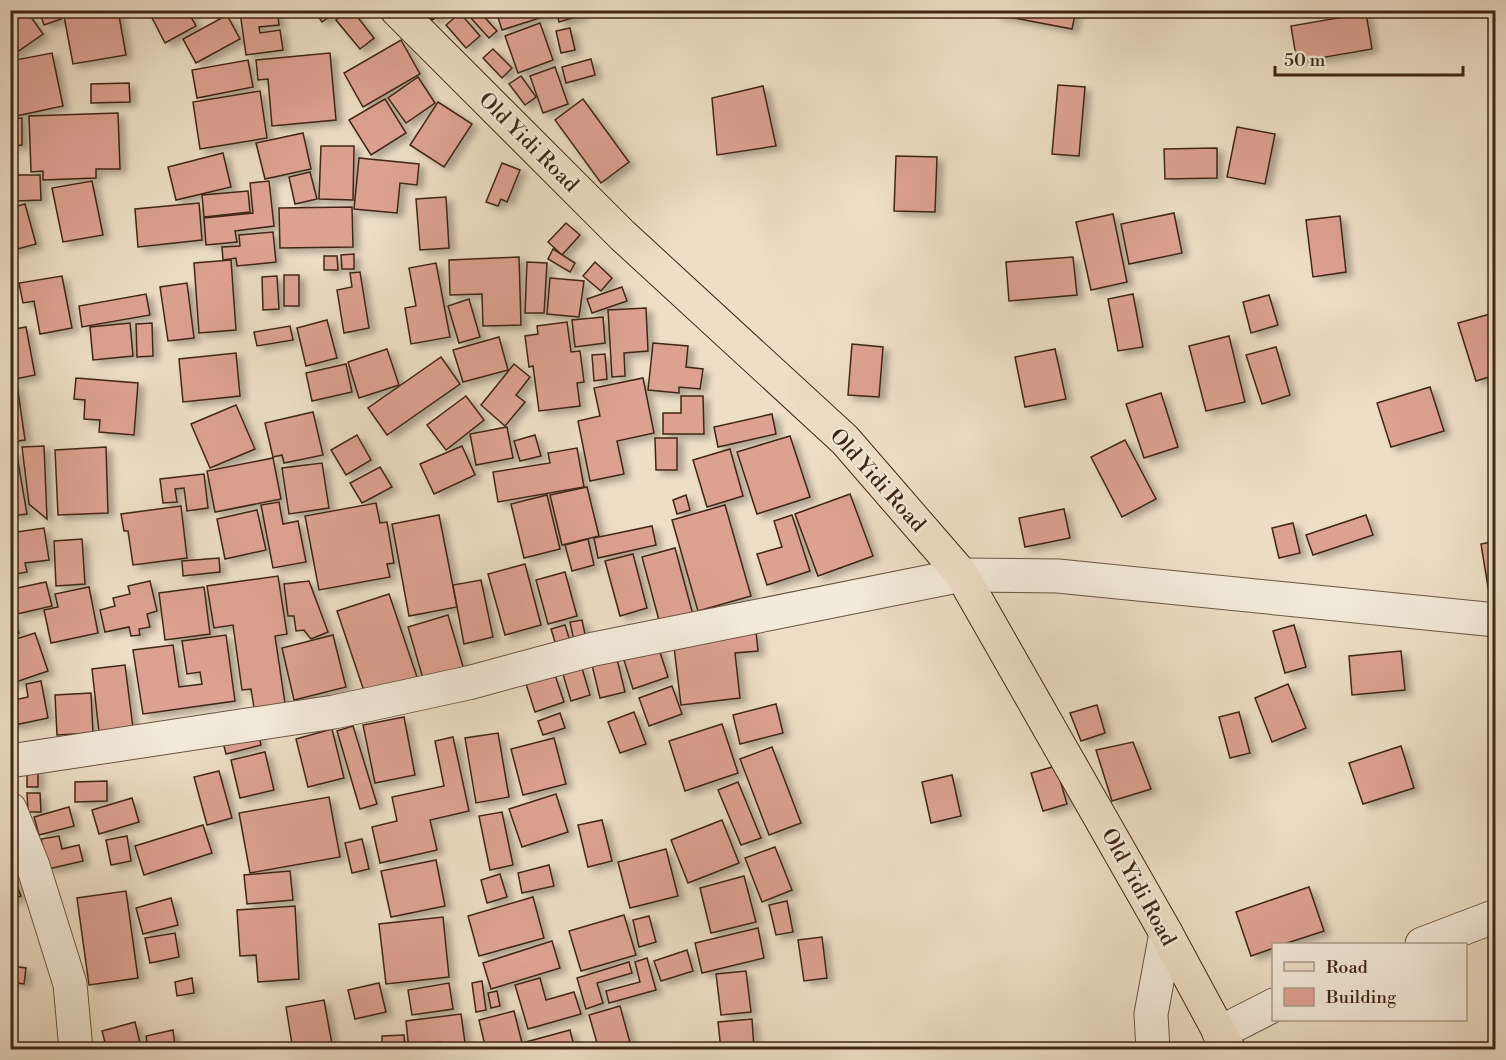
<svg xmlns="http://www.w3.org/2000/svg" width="1506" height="1060" font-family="'Libre Bodoni',serif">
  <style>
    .building { fill: #dda192; stroke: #402615; stroke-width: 1.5; filter: url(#shadow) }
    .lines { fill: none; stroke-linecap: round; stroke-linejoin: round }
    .minor-casing { stroke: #6b5441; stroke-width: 35 }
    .major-casing { stroke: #402615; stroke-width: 35 }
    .minor { stroke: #f3ead9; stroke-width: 33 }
    .major { stroke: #eddec5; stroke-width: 33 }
    .labels { text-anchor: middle; stroke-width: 4.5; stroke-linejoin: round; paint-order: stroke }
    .street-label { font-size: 21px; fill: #402615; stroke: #f3ead9 }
  </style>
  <defs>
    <filter id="shadow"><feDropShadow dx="6" dy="4" stdDeviation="3" flood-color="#0004"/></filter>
  </defs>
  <rect width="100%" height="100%" fill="#eddec5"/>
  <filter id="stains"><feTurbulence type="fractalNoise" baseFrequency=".00333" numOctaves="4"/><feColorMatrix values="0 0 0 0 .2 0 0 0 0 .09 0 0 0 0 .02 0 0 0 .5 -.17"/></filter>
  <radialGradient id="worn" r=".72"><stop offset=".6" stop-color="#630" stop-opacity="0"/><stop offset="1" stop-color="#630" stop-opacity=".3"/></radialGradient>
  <g class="building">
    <polygon points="10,10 26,10 43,34 10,57"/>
    <polygon points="39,10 58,10 61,19 44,25"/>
    <polygon points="118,10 126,55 73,64 63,11"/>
    <polygon points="148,10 187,10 196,26 165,43"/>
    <polygon points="252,10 277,10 279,25 259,27 260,33 280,30 283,50 246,55 240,12"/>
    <polygon points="314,10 338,10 322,22"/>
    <polygon points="348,10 352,10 374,38 360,49 336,20"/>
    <polygon points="427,10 444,10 445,13 432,20"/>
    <polygon points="475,10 478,10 497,31 489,38 469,16"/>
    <polygon points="551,10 552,14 502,30 496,11"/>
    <polygon points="556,10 581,10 582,15 559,22"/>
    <polygon points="995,10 1076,10 1072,29 994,14"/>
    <polygon points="460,13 480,36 466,48 446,25"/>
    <polygon points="1366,13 1372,49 1297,62 1291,26"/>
    <polygon points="227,15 240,39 196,63 183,39"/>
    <polygon points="540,23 553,60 518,73 505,36"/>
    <polygon points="570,28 575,50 561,53 556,31"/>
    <polygon points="401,40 420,74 363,107 344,73"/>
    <polygon points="493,49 512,68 502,78 483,58"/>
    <polygon points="52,53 63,106 16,116 10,87 10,61"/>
    <polygon points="330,53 336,120 272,126 268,79 258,80 256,60"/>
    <polygon points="591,59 595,75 566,83 562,67"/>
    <polygon points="248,60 253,87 197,98 192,70"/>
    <polygon points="555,67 568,104 543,113 530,76"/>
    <polygon points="521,76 536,97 525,105 509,84"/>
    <polygon points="418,77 435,103 406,123 388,98"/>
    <polygon points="129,83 130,102 91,103 91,84"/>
    <polygon points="1058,85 1085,87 1079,156 1052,154"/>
    <polygon points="763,86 776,146 717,155 712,98"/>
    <polygon points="260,91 267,138 200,149 193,102"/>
    <polygon points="385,99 406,133 371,155 349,120"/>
    <polygon points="583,99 629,162 601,183 555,120"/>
    <polygon points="438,102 472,124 444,167 410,145"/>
    <polygon points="118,113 120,169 96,169 96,178 43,180 43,171 31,172 29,116"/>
    <polygon points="22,118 22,145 10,146 10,119"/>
    <polygon points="1237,127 1275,134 1265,184 1227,177"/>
    <polygon points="303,133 311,169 265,179 256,143"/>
    <polygon points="321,146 354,146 353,200 319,199"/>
    <polygon points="1217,148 1217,178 1165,179 1164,149"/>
    <polygon points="223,153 231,187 176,200 168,167"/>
    <polygon points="896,156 937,157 935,212 894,211"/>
    <polygon points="359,158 419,164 417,185 400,183 397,213 354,209"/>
    <polygon points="502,163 520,170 507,202 501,199 498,206 486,202"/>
    <polygon points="310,172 317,199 295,204 289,177"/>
    <polygon points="14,175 40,175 41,200 15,201"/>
    <polygon points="92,181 103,235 63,242 52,188"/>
    <polygon points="269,181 274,226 235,231 237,242 206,245 204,218 253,213 250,183"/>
    <polygon points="248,191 250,212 204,217 202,195"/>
    <polygon points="446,197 449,248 420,250 416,199"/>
    <polygon points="199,203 202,240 138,247 135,209"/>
    <polygon points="25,204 36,244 10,251 10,208"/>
    <polygon points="352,207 353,247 280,248 279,208"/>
    <polygon points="1174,213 1182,253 1129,264 1121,224"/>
    <polygon points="1113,214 1127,282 1091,290 1076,222"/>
    <polygon points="1340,216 1346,272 1313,277 1306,220"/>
    <polygon points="566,223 580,235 562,255 548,242"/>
    <polygon points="273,232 276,262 237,266 236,258 223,260 222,247 240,246 239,235"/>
    <polygon points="553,249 575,263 570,272 548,259"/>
    <polygon points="354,254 354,269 342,269 341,255"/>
    <polygon points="324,256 337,256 338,270 324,270"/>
    <polygon points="519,257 521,325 483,326 482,294 450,295 449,260"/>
    <polygon points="1073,257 1077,295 1009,301 1006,262"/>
    <polygon points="231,260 236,330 199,333 194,263"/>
    <polygon points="527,262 547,263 544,313 525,313"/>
    <polygon points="595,262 612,278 601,291 583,276"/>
    <polygon points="436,263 450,337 411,344 405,308 416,306 409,268"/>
    <polygon points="360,272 369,328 344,333 337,290 352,287 350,273"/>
    <rect x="284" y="275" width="15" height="31"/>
    <polygon points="62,276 72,328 40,334 34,301 23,303 19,283"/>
    <polygon points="277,276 279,309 263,310 262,277"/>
    <polygon points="550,278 584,281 579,317 547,314"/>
    <polygon points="187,283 194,338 168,341 160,287"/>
    <polygon points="622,287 627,301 592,313 587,299"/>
    <polygon points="146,294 150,315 82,327 79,306"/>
    <polygon points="1133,294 1143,347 1118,351 1108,299"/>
    <polygon points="1269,295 1278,325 1251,333 1243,302"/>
    <polygon points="469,299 480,337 459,343 448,306"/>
    <polygon points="646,308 648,351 624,353 625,376 612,377 608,310"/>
    <polygon points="1490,314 1496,331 1496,375 1476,381 1458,323"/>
    <polygon points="603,317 605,343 575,347 572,320"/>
    <polygon points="327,320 337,358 306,366 297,328"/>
    <polygon points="567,322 571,352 580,351 584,382 577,383 580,406 539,411 533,366 529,367 525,336 538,334 537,326"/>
    <polygon points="130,323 133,356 93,360 90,327"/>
    <polygon points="152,323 153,356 137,357 136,324"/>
    <polygon points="290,326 293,340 257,346 254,332"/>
    <polygon points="26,327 35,375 10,380 10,330"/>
    <polygon points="1229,336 1245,402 1206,411 1189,346"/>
    <polygon points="499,337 508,370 463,382 453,350"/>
    <polygon points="653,343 688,346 686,367 703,369 700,389 679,387 679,393 648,390"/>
    <polygon points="852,344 883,347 879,397 848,395"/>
    <polygon points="1276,347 1290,395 1262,404 1246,355"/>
    <polygon points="387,349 399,385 359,398 348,362"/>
    <polygon points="1055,349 1066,399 1025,407 1015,357"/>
    <polygon points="236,353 240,396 183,402 179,359"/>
    <polygon points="605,354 607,379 594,381 592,355"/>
    <polygon points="441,357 460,384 387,435 368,408"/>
    <polygon points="346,364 352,392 312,401 306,373"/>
    <polygon points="514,364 530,377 516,395 525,402 505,426 481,405"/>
    <polygon points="76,378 138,383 134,435 99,432 100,420 84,419 85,400 74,399"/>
    <polygon points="643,378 654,433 617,441 624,474 590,481 578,421 600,416 594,388"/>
    <polygon points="17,384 25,440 10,442 10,385"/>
    <polygon points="1430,387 1444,431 1391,447 1377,403"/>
    <polygon points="1161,393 1178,447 1144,458 1126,404"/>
    <polygon points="466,396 484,420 446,450 427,425"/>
    <polygon points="681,396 703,396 704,434 663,434 663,413 681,413"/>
    <polygon points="236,405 255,449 210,468 191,424"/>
    <polygon points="313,412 323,455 284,463 282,455 273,457 265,423"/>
    <polygon points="772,414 776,434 718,447 714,427"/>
    <polygon points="507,427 513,458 476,465 470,434"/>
    <polygon points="357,435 371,460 346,475 331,450"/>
    <polygon points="535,435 541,456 520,461 514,441"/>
    <polygon points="790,436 810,497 757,514 737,452"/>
    <polygon points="655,438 677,438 677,470 656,470"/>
    <polygon points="1125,440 1156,499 1122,517 1091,457"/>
    <polygon points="44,446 47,519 29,504 22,447"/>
    <polygon points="462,446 475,475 434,494 420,464"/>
    <polygon points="106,447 108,513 58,515 55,450"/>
    <polygon points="577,448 584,487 498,502 493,472 550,463 548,453"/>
    <polygon points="730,449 743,496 707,507 693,460"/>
    <polygon points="16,450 27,514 10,516 10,451"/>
    <polygon points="273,458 281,499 215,512 207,471"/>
    <polygon points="322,463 329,508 289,514 282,468"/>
    <polygon points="380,467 392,487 362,503 350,483"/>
    <polygon points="204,474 208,508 187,511 184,488 175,489 177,502 163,503 160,479"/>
    <polygon points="587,487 599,536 562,545 550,495"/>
    <polygon points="850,494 873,556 818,576 795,514"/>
    <polygon points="547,495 560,549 524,558 511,504"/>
    <polygon points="686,495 690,510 677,514 673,500"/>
    <polygon points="279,502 283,524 298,521 306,562 273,568 261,505"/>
    <polygon points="376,503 380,523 387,522 394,563 387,564 390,577 319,590 305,516"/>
    <polygon points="725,505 751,596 698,611 672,520"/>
    <polygon points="181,506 187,558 133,565 128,531 124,531 121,514"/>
    <polygon points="1064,509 1070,538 1025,547 1019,518"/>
    <polygon points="257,510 266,550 225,559 217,519"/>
    <polygon points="439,515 457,607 409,616 392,524"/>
    <polygon points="792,515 810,571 767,585 757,554 782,547 774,521"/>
    <polygon points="1366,515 1373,535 1313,555 1306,535"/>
    <polygon points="1293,523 1300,553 1279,558 1272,528"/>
    <polygon points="652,526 656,545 598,558 594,538"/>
    <polygon points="44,528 49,560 25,563 27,572 10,575 10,533"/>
    <polygon points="82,539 85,584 56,586 54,541"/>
    <polygon points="588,539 594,565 572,571 565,545"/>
    <polygon points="1496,541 1496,592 1489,593 1481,544"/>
    <polygon points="675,548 693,615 660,624 642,557"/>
    <polygon points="633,554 647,608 620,616 605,561"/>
    <polygon points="219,558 220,572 183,576 182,561"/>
    <polygon points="525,564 541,625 505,635 488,574"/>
    <polygon points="565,572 577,616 548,624 536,580"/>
    <polygon points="278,576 287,634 275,636 286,710 255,714 251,689 242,690 233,625 214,628 207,586"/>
    <polygon points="481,580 493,637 464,644 453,585"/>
    <polygon points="150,581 157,611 147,614 150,627 139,629 140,635 131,636 129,627 105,632 100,610 115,606 113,598 130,594 128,586"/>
    <polygon points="309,581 328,632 311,639 304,630 296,631 294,616 288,616 284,584"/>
    <polygon points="46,582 52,606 17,614 12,589"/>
    <polygon points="89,587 98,633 51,643 44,610 58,607 55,594"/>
    <polygon points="204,587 210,634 165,640 159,593"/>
    <polygon points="389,594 417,677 365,694 337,611"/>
    <polygon points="10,609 19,633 10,636"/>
    <polygon points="448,615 464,670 424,682 408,627"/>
    <polygon points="582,620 586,639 574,641 570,622"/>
    <polygon points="565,625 570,641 556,645 551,629"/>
    <polygon points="1294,625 1306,667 1285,673 1273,631"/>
    <polygon points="756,631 758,651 735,653 740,698 681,705 673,639"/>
    <polygon points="35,633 48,671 10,684 10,641"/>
    <polygon points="226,635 235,701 143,714 133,650 173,645 179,687 202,684 200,672 187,674 182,641"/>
    <polygon points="333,635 346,687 294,700 282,648"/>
    <polygon points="658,646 668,677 633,689 623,657"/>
    <polygon points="1401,651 1405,690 1352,695 1349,656"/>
    <polygon points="617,659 625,692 600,698 592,665"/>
    <polygon points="125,665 133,728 99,732 92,669"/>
    <polygon points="581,665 590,695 571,701 562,671"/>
    <polygon points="555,675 564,702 535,712 526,684"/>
    <polygon points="41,681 48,718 10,726 10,701 28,697 26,684"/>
    <polygon points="1288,684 1306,728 1272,742 1255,698"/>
    <polygon points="672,686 682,714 649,726 639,698"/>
    <polygon points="91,693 93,733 57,735 55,695"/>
    <polygon points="776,704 783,733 740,744 733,715"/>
    <polygon points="1097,705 1105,733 1081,741 1070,713"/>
    <polygon points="634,712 646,744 620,753 608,722"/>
    <polygon points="1239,712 1250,753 1230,758 1219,717"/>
    <polygon points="560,713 565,728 543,735 538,721"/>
    <polygon points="404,717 415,775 375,783 363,725"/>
    <polygon points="722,724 738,773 685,791 669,741"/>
    <polygon points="353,726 377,804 360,809 337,731"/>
    <polygon points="257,729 261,745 226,754 222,738"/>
    <polygon points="332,729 344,778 308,787 296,739"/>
    <polygon points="498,733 509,797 476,803 465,738"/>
    <polygon points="453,737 469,811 430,820 437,850 380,863 372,827 397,821 392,797 444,786 435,741"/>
    <polygon points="554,738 566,784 523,795 511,749"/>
    <polygon points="1133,742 1151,789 1112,801 1096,750"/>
    <polygon points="1401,746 1414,788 1363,804 1349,763"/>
    <polygon points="772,747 801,823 769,835 740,759"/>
    <polygon points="265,752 274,790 240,798 231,760"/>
    <polygon points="1056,766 1067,804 1043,811 1031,773"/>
    <polygon points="38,768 38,787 27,787 27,769"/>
    <polygon points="219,771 232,818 207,825 194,777"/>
    <polygon points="952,775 961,816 931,823 922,782"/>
    <polygon points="107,781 107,801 75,802 75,782"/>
    <polygon points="738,782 761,838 741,845 718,790"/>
    <polygon points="27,793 40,793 41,812 28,812"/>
    <polygon points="556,794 568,832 522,847 509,809"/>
    <polygon points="329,797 340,857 250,873 239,813"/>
    <polygon points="132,798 139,822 99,834 92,810"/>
    <polygon points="69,807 74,826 39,835 34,817"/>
    <polygon points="502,812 513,865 490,870 479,816"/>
    <polygon points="602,820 612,861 588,867 578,825"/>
    <polygon points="722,820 739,863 688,883 671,840"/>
    <polygon points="203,825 212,853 144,875 135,846"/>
    <polygon points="59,836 62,849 79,845 83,861 48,869 41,839"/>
    <polygon points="127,836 131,861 111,865 106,840"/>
    <polygon points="362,839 369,869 352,873 345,843"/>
    <polygon points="775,847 792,890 762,902 745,858"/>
    <polygon points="666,849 678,896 630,908 618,862"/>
    <polygon points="436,860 445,906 391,917 381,871"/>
    <polygon points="549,865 554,886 522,893 518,873"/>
    <polygon points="10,869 21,896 10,900"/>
    <polygon points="290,871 293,900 247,904 244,875"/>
    <polygon points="500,874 507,897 487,903 481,880"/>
    <polygon points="744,876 756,922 711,933 700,888"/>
    <polygon points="1309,887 1324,931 1284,944 1274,944 1274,948 1251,956 1236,912"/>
    <polygon points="126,891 138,978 89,985 77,898"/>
    <polygon points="533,897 544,938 479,956 468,916"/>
    <polygon points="171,898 178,925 143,934 136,908"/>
    <polygon points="787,901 793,932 776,935 769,905"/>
    <polygon points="295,906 299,979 258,982 256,955 240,956 237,910"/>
    <polygon points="624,915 636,955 581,971 569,931"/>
    <polygon points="649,916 656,942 639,947 633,920"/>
    <polygon points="443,917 449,977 386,984 379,924"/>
    <polygon points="758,928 764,958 702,973 695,943"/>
    <polygon points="175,933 179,957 150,963 145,938"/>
    <polygon points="822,937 827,978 804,981 798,940"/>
    <polygon points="552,941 560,968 491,989 483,963"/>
    <polygon points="687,950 693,971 661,981 654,961"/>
    <polygon points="647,958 656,990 609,1003 606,991 640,982 635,962"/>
    <polygon points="629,962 632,973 597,983 603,1003 586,1009 577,978"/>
    <polygon points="12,966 26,968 24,984 10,982"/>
    <polygon points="746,971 751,1012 721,1015 716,974"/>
    <polygon points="192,978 194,993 177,996 175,982"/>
    <polygon points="540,978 546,1000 574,992 581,1014 528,1029 515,985"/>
    <polygon points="482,981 486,1010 476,1012 472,983"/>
    <polygon points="379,983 386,1012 355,1019 348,990"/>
    <polygon points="449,983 453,1009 412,1015 408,990"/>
    <polygon points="497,991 500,1006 491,1008 488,993"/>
    <polygon points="324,1000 332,1044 293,1050 286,1007"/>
    <polygon points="620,1006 632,1050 599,1050 589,1015"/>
    <polygon points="514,1011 522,1043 570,1030 575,1050 486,1050 479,1020"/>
    <polygon points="461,1014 466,1050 442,1050 441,1042 431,1043 431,1050 409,1050 406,1021"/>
    <polygon points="752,1019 754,1050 721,1050 718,1022"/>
    <polygon points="135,1022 140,1043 107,1050 102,1031"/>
    <polygon points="173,1030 175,1046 148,1050 146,1036"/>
    <polygon points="404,1035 405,1050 382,1050 382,1036"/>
    <polygon points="791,1045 791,1050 762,1050 762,1047"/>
  </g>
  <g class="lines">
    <defs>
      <g id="minor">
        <polyline points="10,761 334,712 468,683 594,649 962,575 1058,576 1496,620"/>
        <polyline points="10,809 33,866 70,984 76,1050"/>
        <polyline points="1422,944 1496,916"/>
        <polyline points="1219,1033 1274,1005"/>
        <polyline points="1153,1050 1151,1014 1166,933"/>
      </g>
      <polyline id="major" points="397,10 622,235 845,440 962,575 1166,933 1229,1050"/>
    </defs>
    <use href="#minor" class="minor-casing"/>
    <use href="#major" class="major-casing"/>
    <use href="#minor" class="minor"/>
    <use href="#major" class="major"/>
  </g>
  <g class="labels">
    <g class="street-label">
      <text transform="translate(529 142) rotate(45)" y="7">Old Yidi Road</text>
      <text transform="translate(878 480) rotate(48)" y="7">Old Yidi Road</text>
      <text transform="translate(1139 887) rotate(61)" y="7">Old Yidi Road</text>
    </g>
  </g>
  <rect width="1506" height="1060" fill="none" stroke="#eddec5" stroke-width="36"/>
  <rect x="12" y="12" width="1482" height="1036" fill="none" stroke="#402615" stroke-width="3"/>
  <rect x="18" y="18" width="1470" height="1024" fill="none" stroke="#402615" stroke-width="1.5"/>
  <rect x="1272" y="943" width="195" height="78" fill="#f3ead9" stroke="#ab9c8b" stroke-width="1.5"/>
  <rect x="1284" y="962" width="30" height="9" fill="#eddec5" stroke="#ab9c8b" stroke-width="1.5"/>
  <text x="1326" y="973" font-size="18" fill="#402615">Road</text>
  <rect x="1284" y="988" width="30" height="18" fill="#dda192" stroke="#ab9c8b" stroke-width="1.5"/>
  <text x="1326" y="1003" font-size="18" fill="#402615">Building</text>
  <path d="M1275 66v9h188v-9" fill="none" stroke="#402615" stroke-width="3"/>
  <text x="1284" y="66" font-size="18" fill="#402615" stroke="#f3ead9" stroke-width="4.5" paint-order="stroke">50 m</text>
  <rect width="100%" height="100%" filter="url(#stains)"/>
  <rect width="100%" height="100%" fill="url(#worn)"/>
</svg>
